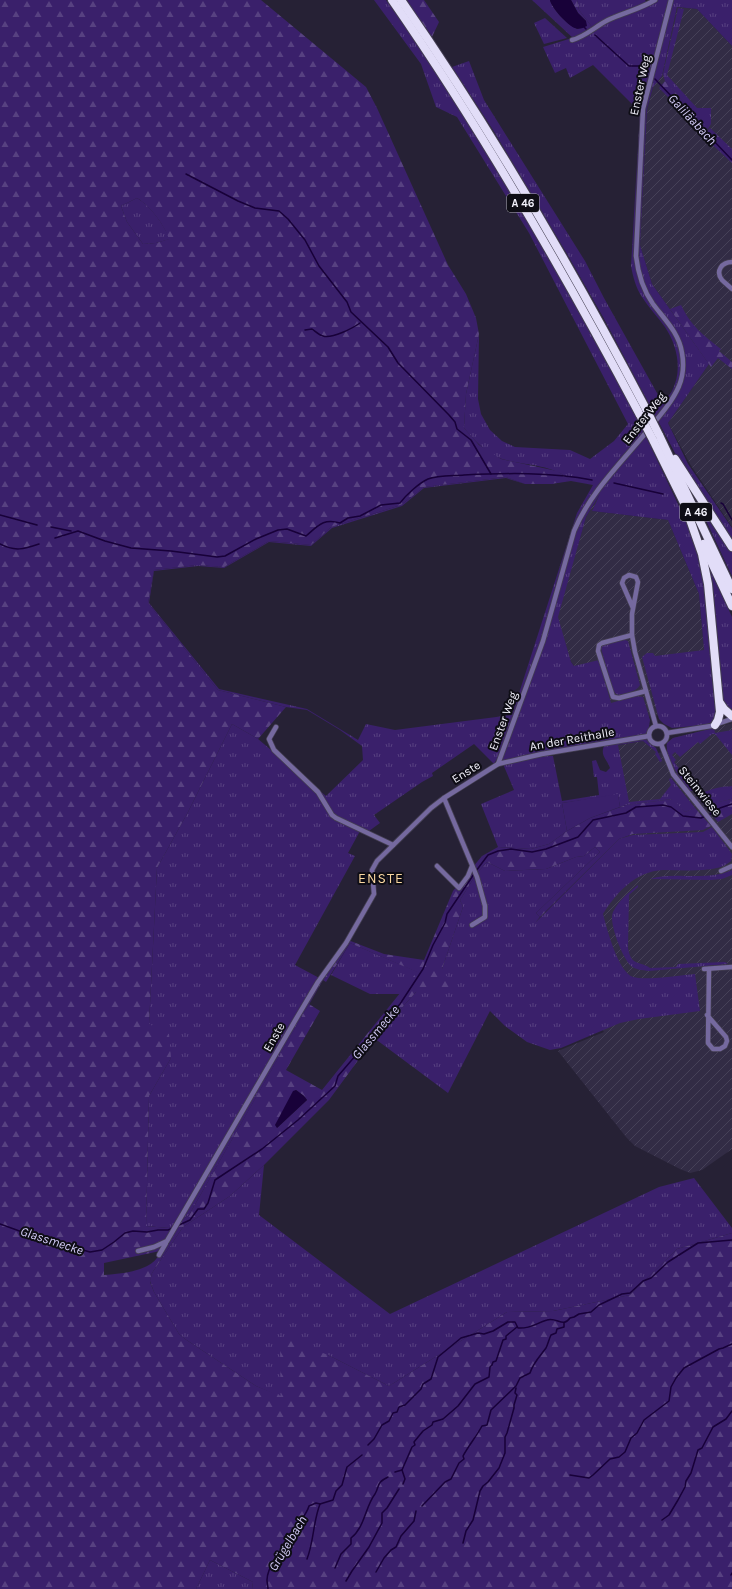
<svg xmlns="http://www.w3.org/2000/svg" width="732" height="1589" font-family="Karla,sans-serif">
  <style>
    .industrial { fill: url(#industrial-furrows) }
    .grass { fill: url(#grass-tufts); fill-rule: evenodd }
    .forest { fill: url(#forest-firs); fill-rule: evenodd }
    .park { fill: #3a206b }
    .water { fill: #180139 }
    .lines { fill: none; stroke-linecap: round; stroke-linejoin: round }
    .stream { stroke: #180139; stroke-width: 1.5 }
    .street-casing { stroke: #433e51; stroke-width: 6 }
    .highway-casing { stroke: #433e51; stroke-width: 10 }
    .street { stroke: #75699f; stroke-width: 4.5 }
    .highway { stroke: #e2ddf8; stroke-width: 8 }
    .highway-bridge-casing { stroke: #433e51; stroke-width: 10; stroke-linecap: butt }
    .highway-bridge { stroke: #e2ddf8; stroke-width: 8 }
    .labels { text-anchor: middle; stroke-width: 4; stroke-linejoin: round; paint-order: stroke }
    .shield { fill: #0e0d15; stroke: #afaeb7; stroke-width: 1 }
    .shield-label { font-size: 11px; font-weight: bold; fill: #f4f3fd }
    .street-label { font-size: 12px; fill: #f4f3fd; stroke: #0e0d15 }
    .water-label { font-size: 13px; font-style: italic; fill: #d5cdf9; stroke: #0e0d15 }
    .quarter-label { font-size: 14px; letter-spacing: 1px; fill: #fad7a1; stroke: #0e0d15 }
  </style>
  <defs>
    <pattern id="industrial-furrows" width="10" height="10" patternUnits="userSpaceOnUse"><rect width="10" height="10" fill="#322c45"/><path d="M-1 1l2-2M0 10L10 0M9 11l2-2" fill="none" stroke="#464158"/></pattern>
    <pattern id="grass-tufts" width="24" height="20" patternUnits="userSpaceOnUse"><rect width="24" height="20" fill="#3a206b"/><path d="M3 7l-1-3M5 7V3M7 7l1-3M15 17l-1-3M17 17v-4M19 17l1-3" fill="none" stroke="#574181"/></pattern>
    <pattern id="forest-firs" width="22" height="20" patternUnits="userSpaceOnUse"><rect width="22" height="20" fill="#3a206b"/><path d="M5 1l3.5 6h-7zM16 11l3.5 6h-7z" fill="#574181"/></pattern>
  </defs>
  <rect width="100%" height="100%" fill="#262135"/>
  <g class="industrial">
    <polygon points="677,7 697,9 732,46 732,527 690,464 668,423 709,364 652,284 640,245 647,109 653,87 662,76"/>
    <polygon points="603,489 592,511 668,520 699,594 704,650 660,715 648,717 637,736 571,662 557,617 586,517"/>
    <polygon points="732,723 732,1149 702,1170 690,1173 680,1169 635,1146 626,1137 558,1051 604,1032 546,955 531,927 619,839 633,834 613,746 643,741 658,753 667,751 667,743 673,738 714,728"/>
  </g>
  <g class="grass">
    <path d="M 374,0 L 386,0 L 411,35 L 459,106 L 534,229 L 640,424 L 687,523 L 696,548 L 704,583 L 718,715 L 714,721 L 706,725 L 672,728 L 664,724 L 659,719 L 642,657 L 647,653 L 653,653 L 655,656 L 704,650 L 699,594 L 668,520 L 592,511 L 600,494 L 586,517 L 558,617 L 571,662 L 574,666 L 599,660 L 611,703 L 636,696 L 643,697 L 650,720 L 649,727 L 646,734 L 502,761 L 497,759 L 494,764 L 474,744 L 432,773 L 433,776 L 422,782 L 374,815 L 380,823 L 369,831 L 367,834 L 360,831 L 348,853 L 355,856 L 295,965 L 323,980 L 189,1215 L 169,1228 L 146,1226 L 149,1096 L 171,1058 L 149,1024 L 157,868 L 188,812 L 232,724 L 258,739 L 326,796 L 363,760 L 362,746 L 340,730 L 307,710 L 286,707 L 218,690 L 148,603 L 154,570 L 197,565 L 224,567 L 269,541 L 311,545 L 331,527 L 401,505 L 424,487 L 506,477 L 525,484 L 570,480 C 552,464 525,466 502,459 C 487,454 474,440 464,428 L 466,394 L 479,334 L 478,399 L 481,414 L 490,430 L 502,441 L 515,447 L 570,450 L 590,459 L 614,441 L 628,424 L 529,233 L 457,117 L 436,107 L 421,64 ZM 506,478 L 525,484 L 551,484 L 571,481 L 593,485 L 577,513 L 512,715 L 395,730 L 366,724 L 358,740 L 307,709 L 219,689 L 149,603 L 154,571 L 198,566 L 224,568 L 269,542 L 311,546 L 332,528 L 402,506 L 424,488 Z"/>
    <path d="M 577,0 L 645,0 L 646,2 L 649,0 L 732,0 L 732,46 L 697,9 L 677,7 L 662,76 L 653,87 L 647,109 L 640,245 L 652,284 L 709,364 L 668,423 L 688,464 L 732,528 L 732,542 L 675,453 L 603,317 L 567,254 L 493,130 L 452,67 L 469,61 L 484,100 L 585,261 L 604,298 L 662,402 C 665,399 670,395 672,391 C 683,370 677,345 665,327 C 658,317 649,308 642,297 C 636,288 633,277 631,266 L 640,112 L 593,65 L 570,78 L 566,68 L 555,73 L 543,47 L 572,38 L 592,27 L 579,10 Z"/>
    <polygon points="678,8 684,9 667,75 697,108 711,108 711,124 708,129 665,81 663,74"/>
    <polygon points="545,18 567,38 544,44 534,23"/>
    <path d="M 137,198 C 151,206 163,224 170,239 L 156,243 L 143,244 L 127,222 L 121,206 Z"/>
    <polygon points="695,494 732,551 732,576 694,495"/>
    <polygon points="706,559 732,617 732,711 728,710 721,699"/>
    <path d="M 622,639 L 628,641 L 640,685 C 636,692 625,694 618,695 L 615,693 L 612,688 L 601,648 C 605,641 615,641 622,639 Z"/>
    <path d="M 714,728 L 715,733 L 732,730 L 732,755 L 715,734 L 712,734 L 700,744 L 698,742 L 680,757 L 675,752 L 672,755 L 676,760 L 674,762 L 694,788 L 697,786 L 697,788 L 693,791 L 690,791 C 682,781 664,757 667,743 L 673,738 Z"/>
    <path d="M 645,738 L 656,748 L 662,761 L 660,762 L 655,754 L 656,752 L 643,741 L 618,745 L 629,802 L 660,799 L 671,785 L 669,779 L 671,778 L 695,808 L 685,812 L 672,799 L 626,805 L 620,807 L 618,795 L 562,803 L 567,831 L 549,844 L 531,849 L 498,847 L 481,804 L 514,790 L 503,764 L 538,756 L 553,756 L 562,801 L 599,795 L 597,777 L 594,777 L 592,761 L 596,760 L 600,770 L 606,772 L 610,768 C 607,759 600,756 604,746 Z"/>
    <path d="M 732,786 L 732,799 L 704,805 L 697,797 C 701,792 715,788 722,787 C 726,786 728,787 732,786 Z"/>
    <path d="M 712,827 L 732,854 L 731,861 C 723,868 714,869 703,870 C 689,871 676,870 663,870 C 636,871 616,893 603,914 C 607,929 618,972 633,977 C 646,981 681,975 695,974 L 700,1011 L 639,1019 L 620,1023 L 561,1048 L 550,1050 L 527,1042 L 505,1026 L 490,1011 L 448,1093 L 378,1041 L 373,1040 L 416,992 L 442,969 L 463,907 L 460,900 L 477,873 L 487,862 L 505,871 L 546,869 L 576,857 L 584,856 L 595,847 L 600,852 L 536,913 L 540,917 L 535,923 L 619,839 L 633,835 L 703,832 Z"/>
    <path d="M 732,870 L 732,875 L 722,879 L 711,880 L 650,879 C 677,871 704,882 732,870 Z"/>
    <path d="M 638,885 L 638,887 L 629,895 L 628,948 C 631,967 641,961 650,968 L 676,967 L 678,964 L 725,962 L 728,964 L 649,971 C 642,970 636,970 631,966 C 623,959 608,922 613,912 C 618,901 629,892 638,885 Z"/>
    <polygon points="350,943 418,972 400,994 370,994 331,975"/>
    <polygon points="264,1165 259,1215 390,1314 659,1187 694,1178 732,1228 732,1233 677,1249 630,1295 553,1311 507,1312 389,1386 328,1355 281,1397 256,1386 185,1339 179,1334 154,1292 150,1281 152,1273 183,1227 230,1196"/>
    <polygon points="210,1560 253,1582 252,1589 196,1589"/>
  </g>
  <g class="forest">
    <path d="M 0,0 L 261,0 L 366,87 L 377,108 L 448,265 L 466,294 L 476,318 L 479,334 L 466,394 L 464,428 L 479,445 L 501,459 L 557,471 L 571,480 L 551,484 L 525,484 L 506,477 L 424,487 L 401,505 L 331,527 L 311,545 L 269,541 L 224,567 L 197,565 L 154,570 L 148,603 L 218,690 L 286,707 L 258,739 L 232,724 L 188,812 L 157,868 L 149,1024 L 169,1034 L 171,1058 L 149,1096 L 146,1226 L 169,1228 L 189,1215 L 309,1004 L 320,1011 L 286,1070 L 322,1090 L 417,972 L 350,943 L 326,982 L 323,980 L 348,940 L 384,954 L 424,960 L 453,891 L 482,856 L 498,847 L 531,849 L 549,844 L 567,831 L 590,818 L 626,805 L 673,799 L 685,812 L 695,808 L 711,826 L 703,830 L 633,834 L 619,839 L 540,917 L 536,913 L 600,852 L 595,847 L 584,856 L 576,857 L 546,869 L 505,871 L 487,862 L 477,873 L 460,900 L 463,907 L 442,969 L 455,989 L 416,992 L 373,1040 L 329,1100 L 264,1165 L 230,1196 L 183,1227 L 152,1273 L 150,1282 L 154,1292 L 179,1334 L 185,1339 L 256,1386 L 281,1396 L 280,1336 L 328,1355 L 389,1386 L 507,1312 L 553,1311 L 630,1295 L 677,1249 L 732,1233 L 732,1589 L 252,1589 L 253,1582 L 210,1560 L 196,1589 L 0,1589 ZM 137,198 C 150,206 164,224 169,239 L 156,243 L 143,244 L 127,222 L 121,206 ZM 296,1090 L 304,1096 L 307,1100 L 277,1128 ZM 160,1251 C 156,1271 120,1274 104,1275 L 104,1263 Z"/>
    <polygon points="405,0 424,0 439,22 432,37"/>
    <path d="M 532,0 L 550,0 C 552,9 569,27 578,29 L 586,21 L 578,13 L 571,0 L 577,0 L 579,10 L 592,27 L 573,38 Z"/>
    <polygon points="665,81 708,129 704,133 659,88"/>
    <polygon points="710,128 732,149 732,163 703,136"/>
    <path d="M 681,305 C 691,326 703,335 721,349 L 719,351 L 732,362 L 732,369 L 718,358 L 711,367 L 670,309 Z"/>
    <polygon points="732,799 732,814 718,822 704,805"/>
  </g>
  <polygon class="park" points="618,794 620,807 590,818 567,831 562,803"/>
  <g class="water">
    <path d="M 550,0 L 571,0 L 578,13 L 586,21 L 587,26 C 582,28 580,30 575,28 C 568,26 551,7 550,0 Z"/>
    <polygon points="296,1090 304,1096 307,1100 277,1128 275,1125 293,1091"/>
  </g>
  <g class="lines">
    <g class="stream">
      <polyline points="583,26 586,29"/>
      <polyline points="595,35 629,66 642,66 647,71"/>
      <polyline points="655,79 732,160"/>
      <polyline points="186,174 238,201 255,208 279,211 288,219 305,240 319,266 347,302 351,312 388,347 398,363 449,415 455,422 457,429 471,440 491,474"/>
      <path d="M 305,330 L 312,329 C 315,331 319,335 323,336 C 332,339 353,328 360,323"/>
      <polyline points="614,483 663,494"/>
      <polyline points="721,503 723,504 732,520"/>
      <polyline points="0,515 37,525"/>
      <polyline points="51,527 71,531"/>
      <path d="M 55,538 L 78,531 L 105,541 L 131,548 L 171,551 L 217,557 L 225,556 L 256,539 L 278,530 L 287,529 L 306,536 C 318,526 323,518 340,523 L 348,518 L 360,516 L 381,505 L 400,503 C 406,495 419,483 428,479 C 438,475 453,476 464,475 C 505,473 551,472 592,480"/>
      <path d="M 0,544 C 15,552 24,549 39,544"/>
      <polyline points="476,871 488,855 498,851 511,849 532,852 546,849 578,837 593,820 626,813 636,807 663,805 671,807 683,816 701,818 713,813 720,808 732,804"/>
      <polyline points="0,1224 36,1237 90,1252 102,1250 114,1242 125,1233 133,1231 147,1232 158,1230 168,1230 173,1228"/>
      <polyline points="179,1225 190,1220 198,1209 204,1209 208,1203 215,1180 262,1149 298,1120 335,1086 338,1076 400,1004 423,969 433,945 445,923 447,914 474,874"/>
      <path d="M 368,1445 L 374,1439 L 382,1425 L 389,1421 L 393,1413 L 397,1412 L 399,1407 L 405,1405 L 421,1389 L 423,1384 L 431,1379 L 438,1357 L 461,1338 L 478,1333 L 484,1334 L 493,1331 L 508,1322 L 515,1322 L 518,1328 C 531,1329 536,1323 547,1320 C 557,1317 563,1328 570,1318 L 574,1317 L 579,1314 L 591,1312 L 599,1305 L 622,1294 L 630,1293 L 643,1281 L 651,1278 L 668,1262 L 698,1243 L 732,1240"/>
      <polyline points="402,1470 405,1479 403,1484"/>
      <polyline points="395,1472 402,1470 412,1447 415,1445 414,1442 423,1431 432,1425 433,1422 443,1419 458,1406 475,1384 489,1377 490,1367 492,1365 493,1362 496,1361 503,1340 506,1339 506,1336 517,1327"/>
      <polyline points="570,1475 589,1478 593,1475 610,1459 619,1457 625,1452 631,1438 637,1433 644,1420 669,1401 671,1387 676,1378 684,1368 719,1349 723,1348 732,1344"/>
      <path d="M 422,1506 L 445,1482 L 451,1479 L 459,1463 L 464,1459 L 463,1456 C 469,1445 476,1437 482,1426 L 487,1425 L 491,1410 L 516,1386 L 520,1378 L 530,1373 C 533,1363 540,1356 546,1348 C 548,1344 549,1339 551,1335 L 556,1333 L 557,1329 L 564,1327 L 564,1323"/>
      <polyline points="662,1520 669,1515 678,1500 685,1487 686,1481 691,1473 698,1450 702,1448 713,1427 726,1419 732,1411"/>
      <polyline points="463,1543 466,1531 473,1520 480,1491 483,1486 488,1482 499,1468 505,1453 505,1437 507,1433 514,1408 514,1405 517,1395 515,1393 516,1388"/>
      <path d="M 307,1559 C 314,1541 313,1522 320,1504"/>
      <path d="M 335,1568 L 341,1554 L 351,1544 L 351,1538 C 365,1527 365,1507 375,1494 C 380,1485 376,1483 388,1477"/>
      <polyline points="376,1572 384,1558 391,1550 396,1547 401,1536 414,1521 416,1511"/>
      <polyline points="731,1575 732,1573"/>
      <polyline points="346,1581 352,1571 369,1547 382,1523 382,1513 387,1508 399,1489"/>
      <path d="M 268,1589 C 268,1586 267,1583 267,1580 C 267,1568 281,1548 290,1542 L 290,1539 L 293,1538 C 294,1534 295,1529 297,1526 C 302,1519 307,1513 309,1506 L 316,1503 L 320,1504 L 333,1500 L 336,1491 L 342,1485 L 347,1467 L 362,1455"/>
    </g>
    <defs>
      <g id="street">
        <path d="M 572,40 C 585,37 596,26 608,20 C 623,13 640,9 655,0"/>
        <path d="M 732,262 C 722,262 715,271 722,280 C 725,283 729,286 732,289"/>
        <polyline points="633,608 622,583 624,578 629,575 636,577 638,582 632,614 632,635 635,652 656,726"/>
        <polyline points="632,635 602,643 599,645 598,651 613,697 619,698 646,691"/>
        <circle cx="658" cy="735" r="9"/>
        <polyline points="276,727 269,739 274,750 318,792 332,815 336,818 393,845"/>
        <polyline points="667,733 711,726 732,719"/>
        <polyline points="661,744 673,774 732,847"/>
        <path d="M 498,764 L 543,641 L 574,531 C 591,490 626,458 653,424 C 663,412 673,400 679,386 C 683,376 684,364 682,353 C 679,333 665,320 653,304 C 643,290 638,273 636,256 L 643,109 L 671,0"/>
        <polyline points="444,798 477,877 485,906 485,917 472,925"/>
        <polyline points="437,866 459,888 468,876 472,866"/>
        <polyline points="721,871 732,866"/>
        <polyline points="704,969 732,967"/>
        <polyline points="707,1015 726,1037 727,1041 725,1046 720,1049 713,1049 708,1043 709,969"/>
        <polyline points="138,1251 154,1247 167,1241 296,1019 318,982 346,943 374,894 372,870 377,861 431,808 444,798 498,764 542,754 649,736"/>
        <polyline points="159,1255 166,1243"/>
      </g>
      <g id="highway">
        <path d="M 392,0 C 484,133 564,272 640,415"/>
        <path d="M 401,0 C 492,131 572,268 646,409"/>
        <polyline points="659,435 732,589"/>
        <polyline points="653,440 689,513"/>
        <polyline points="675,459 732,547"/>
        <polyline points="686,508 702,554 708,584 720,712 718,720 715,725"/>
        <polyline points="703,544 732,606"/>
        <polyline points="720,703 724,709 732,716"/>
      </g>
    </defs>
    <use href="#street" class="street-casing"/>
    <use href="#highway" class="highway-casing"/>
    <use href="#street" class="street"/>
    <use href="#highway" class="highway"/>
    <defs>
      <g id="highway-bridge">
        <polyline points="646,409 659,435"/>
        <polyline points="640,415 653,440"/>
      </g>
    </defs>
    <use href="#highway-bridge" class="highway-bridge-casing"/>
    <use href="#highway-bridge" class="highway-bridge"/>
  </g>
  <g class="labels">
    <g class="shield">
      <rect x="507" y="194" width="32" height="18" rx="3"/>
      <rect x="680" y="503" width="32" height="18" rx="3"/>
    </g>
    <g class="shield-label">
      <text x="523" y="207">A 46</text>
      <text x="696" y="516">A 46</text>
    </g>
    <g class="street-label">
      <text transform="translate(640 85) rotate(-78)" y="4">Enster Weg</text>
      <text transform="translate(644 418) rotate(-52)" y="4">Enster Weg</text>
      <text transform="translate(503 721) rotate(-70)" y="4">Enster Weg</text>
      <text transform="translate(572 739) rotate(-10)" y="4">An der Reithalle</text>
      <text transform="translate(466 772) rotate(-32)" y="4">Enste</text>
      <text transform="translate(700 791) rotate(51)" y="4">Steinwiese</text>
      <text transform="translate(274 1037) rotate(-60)" y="4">Enste</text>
    </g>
    <g class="water-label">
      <text transform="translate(693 119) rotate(47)" y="5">Galiläabach</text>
      <text transform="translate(375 1032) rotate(-50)" y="5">Glassmecke</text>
      <text transform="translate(52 1240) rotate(18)" y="5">Glassmecke</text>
      <text transform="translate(287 1543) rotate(-59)" y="5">Grügelbach</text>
    </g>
    <g class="quarter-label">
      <text x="381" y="883">ENSTE</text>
    </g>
  </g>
</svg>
